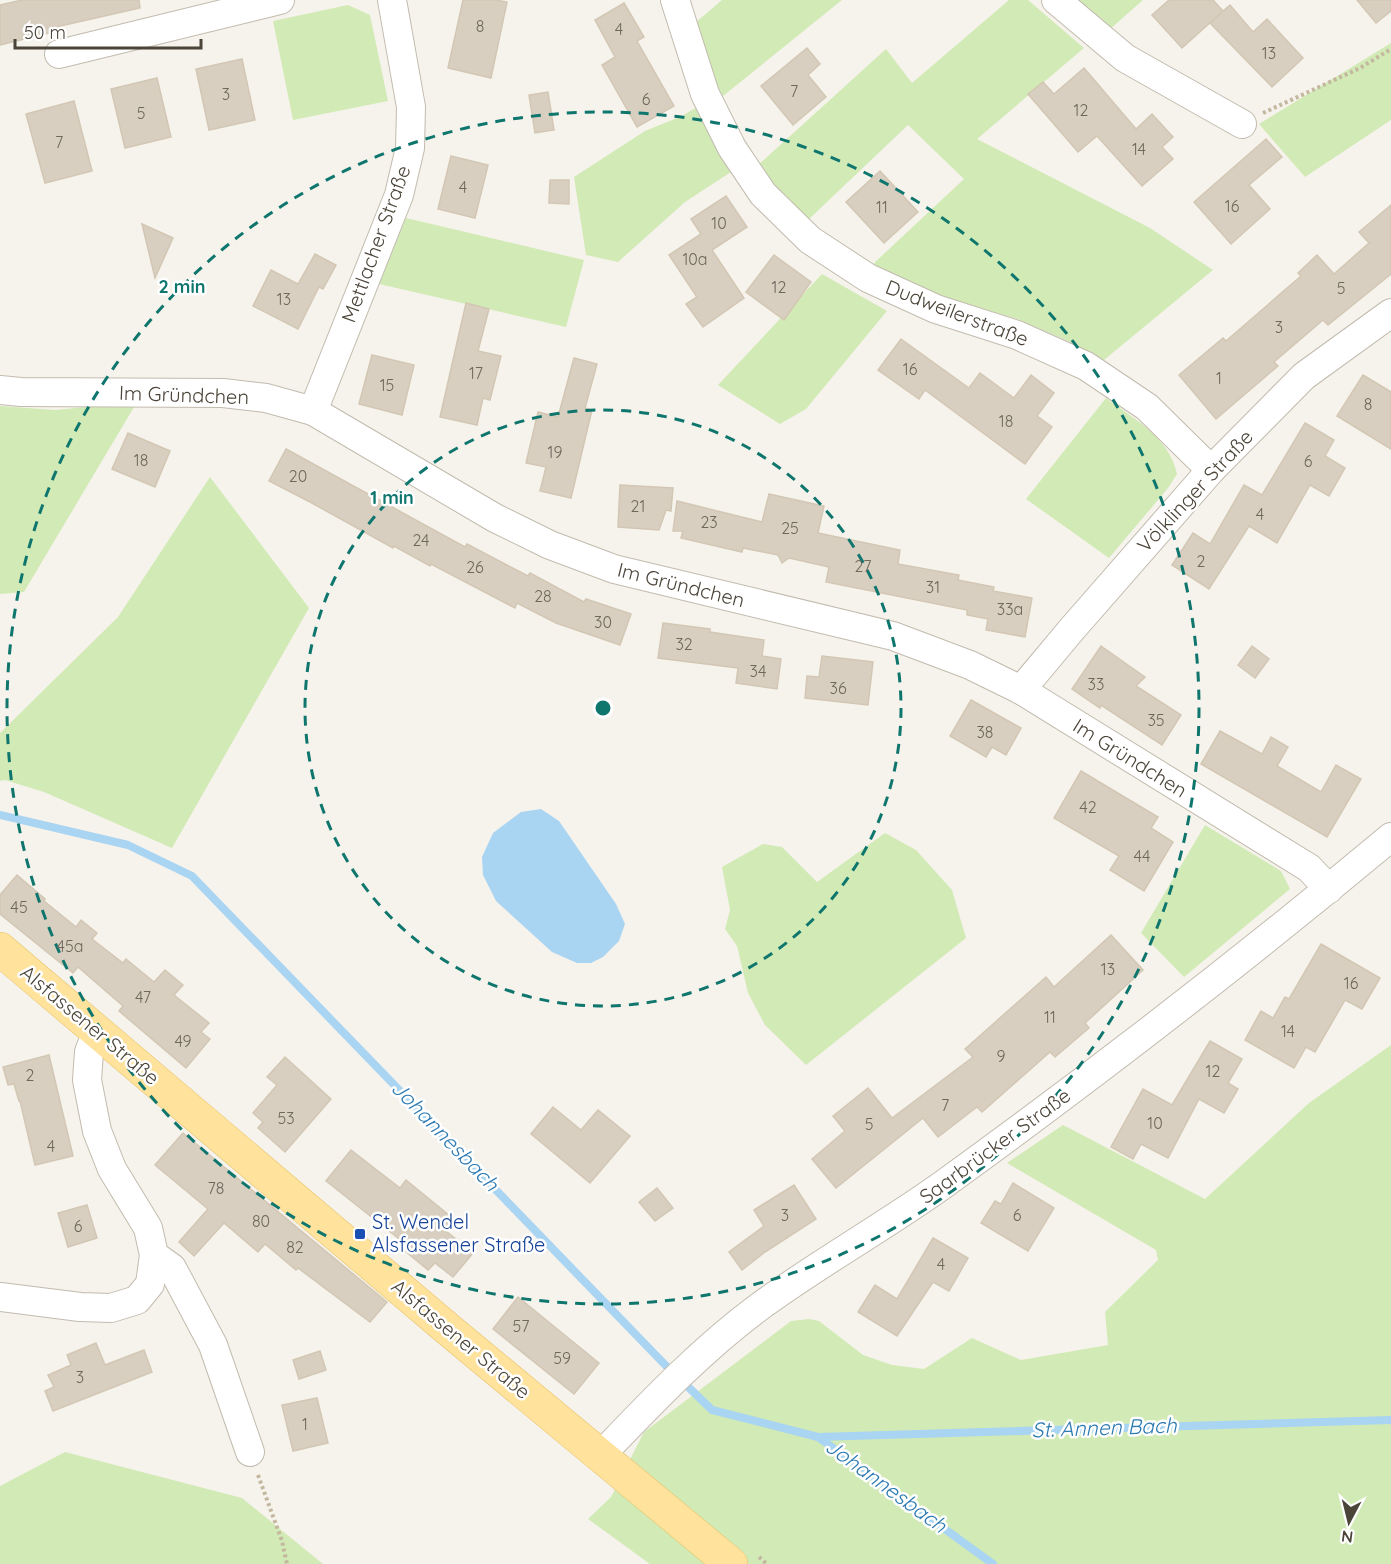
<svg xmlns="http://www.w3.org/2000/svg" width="1391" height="1564" font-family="Quicksand,sans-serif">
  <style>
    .green { fill: #d2eab5 }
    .water { fill: #a9d4f2 }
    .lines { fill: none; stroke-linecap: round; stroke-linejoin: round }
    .stream { stroke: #a9d4f2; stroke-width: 8 }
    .building { fill: #d8cfc1; stroke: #d3c7b4; stroke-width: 1.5 }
    .minor-casing { stroke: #c2bbae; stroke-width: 30 }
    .major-casing { stroke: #e6c16a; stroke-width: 34 }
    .path { stroke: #c4b79f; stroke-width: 4; stroke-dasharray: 3 3; stroke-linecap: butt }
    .minor { stroke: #fff; stroke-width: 28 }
    .major { stroke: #ffe39c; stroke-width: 33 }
    .ring { fill: none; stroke: #0f766e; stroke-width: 3; stroke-dasharray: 10 8 }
    .transit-dot { fill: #1a4fb4; stroke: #fff; stroke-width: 2 }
    .labels { text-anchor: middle; stroke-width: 5; stroke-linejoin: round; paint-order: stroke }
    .number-label { font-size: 16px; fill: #6e675b }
    .street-label { font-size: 20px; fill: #4b4439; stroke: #fff }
    .transit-label { font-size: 20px; fill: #164399; stroke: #fff; text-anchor: start }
    .water-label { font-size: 21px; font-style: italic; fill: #2e7ab2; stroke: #fff }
    .centre { fill: #0f766e; stroke: #fff; stroke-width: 3 }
    .ring-label { font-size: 18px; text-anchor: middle; font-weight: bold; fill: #0f766e; stroke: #fff; stroke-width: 5; stroke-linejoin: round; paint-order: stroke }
  </style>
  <rect width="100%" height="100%" fill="#f6f3ec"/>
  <g class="green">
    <polygon points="722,0 842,0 723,96 709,71 695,23"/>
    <polygon points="1009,0 1028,0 1084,48 977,139 1150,228 1213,270 1104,360 1068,341 1017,319 913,287 872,265 964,179 908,125 807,221 791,206 758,165 886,49 912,83"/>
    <polygon points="1074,0 1143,0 1109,30"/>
    <polygon points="348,5 370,15 388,101 293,120 273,21"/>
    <polygon points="1391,43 1391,120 1305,177 1259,124"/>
    <polygon points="697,107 731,172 685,202 618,262 586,255 574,177 645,131 682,116"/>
    <polygon points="406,218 584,260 566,327 379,284"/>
    <polygon points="822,274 887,311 806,409 780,424 718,385"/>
    <path d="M 1106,398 C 1134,419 1170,438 1177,474 L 1168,488 L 1109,558 L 1026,499 Z"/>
    <polygon points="137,402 24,592 0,594 0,406 55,410"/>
    <polygon points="210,477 309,608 172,848 44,792 5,780 0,781 0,733 118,617"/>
    <polygon points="1205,825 1281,871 1290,889 1184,977 1141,933"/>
    <polygon points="885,833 916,850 952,890 966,938 806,1065 765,1025 748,993 737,946 725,929 730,910 722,867 763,844 782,847 817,882"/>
    <polygon points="1391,1045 1391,1564 650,1564 588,1519 611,1497 644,1432 791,1321 809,1319 819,1321 863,1355 892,1365 924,1369 972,1338 1021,1360 1108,1345 1105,1312 1158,1260 1156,1250 1007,1163 1063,1125 1205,1199 1309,1103"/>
    <polygon points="65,1452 242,1498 323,1564 0,1564 0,1486"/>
  </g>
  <polygon class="water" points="541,809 559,821 616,904 625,924 619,941 603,957 591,963 577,963 552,952 496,901 483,875 482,857 493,833 521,812"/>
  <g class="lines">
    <g class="stream">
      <polyline points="0,815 128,845 192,876 673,1373"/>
      <polyline points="682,1381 712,1410 818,1437 993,1564"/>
      <polyline points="818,1437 1391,1420"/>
    </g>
  </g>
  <g class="building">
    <polygon points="22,0 139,0 140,8 56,27 57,31 0,45 0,5"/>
    <polygon points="463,0 496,0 507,2 491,78 448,68"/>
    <polygon points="1169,0 1213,0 1223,11 1230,5 1253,32 1267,19 1303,58 1272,87 1210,23 1222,12 1182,48 1152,15"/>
    <polygon points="1357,0 1391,0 1391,11 1376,23"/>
    <polygon points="624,3 644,37 637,41 674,106 637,127 602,65 615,57 595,20"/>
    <polygon points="807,48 820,64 808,75 826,97 793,125 761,86"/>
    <polygon points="242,59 255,120 209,130 196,69"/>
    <polygon points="1084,68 1136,129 1152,114 1173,137 1162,147 1173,159 1142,186 1097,136 1078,152 1028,94 1043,82 1054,94"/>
    <polygon points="157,78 171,137 125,148 111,89"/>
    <polygon points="548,92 554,130 535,133 529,95"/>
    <polygon points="74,101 92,171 45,183 26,114"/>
    <polygon points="1266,139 1282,157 1249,185 1270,209 1231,244 1194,202"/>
    <polygon points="451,156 488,165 475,218 438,209"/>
    <polygon points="880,171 918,212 884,243 846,202"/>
    <polygon points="550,180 569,180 569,204 549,203"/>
    <polygon points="726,196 747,227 712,250 744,298 703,327 686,304 697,297 669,255 701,234 691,219"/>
    <polygon points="1391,205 1391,274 1328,325 1323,320 1274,362 1278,366 1216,419 1179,375 1223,338 1226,341 1301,276 1298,273 1317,255 1334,274 1369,243 1359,232"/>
    <polygon points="142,224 173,238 155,278"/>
    <polygon points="315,254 336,265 323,289 319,287 298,329 253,306 271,270 298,284"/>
    <polygon points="774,255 811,282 784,320 746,292"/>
    <polygon points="466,303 489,309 478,351 501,356 490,400 483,398 477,425 440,417"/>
    <polygon points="901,339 969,388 980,373 1014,398 1031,375 1054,393 1037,416 1052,427 1025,464 925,390 919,399 878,370"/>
    <polygon points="372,355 414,365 402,415 359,404"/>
    <polygon points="574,358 597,364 585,408 592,410 571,498 540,491 546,467 526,463 538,412 558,417"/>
    <polygon points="1363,375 1391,392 1391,449 1337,416"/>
    <polygon points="1305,423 1334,440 1325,456 1345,468 1329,496 1310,485 1277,543 1249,526 1209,589 1172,565 1193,533 1210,544 1244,485 1262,495"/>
    <polygon points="128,433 170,451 155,487 112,469"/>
    <polygon points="286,449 465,547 467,544 528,576 530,573 584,602 586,599 631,614 620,645 556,623 517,603 515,608 431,564 430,566 394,546 393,548 310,502 269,481"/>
    <polygon points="620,485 673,488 671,511 666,510 659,530 618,527"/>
    <polygon points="769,494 824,506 818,533 900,550 898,564 959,575 958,580 994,587 993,591 1032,598 1025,637 986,630 988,619 967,615 967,610 826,582 829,567 789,558 782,563 778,555 743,548 742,552 681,538 683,531 673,531 677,501 762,522"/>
    <polygon points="663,623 710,629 710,632 764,640 762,656 781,659 777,689 736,683 738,668 658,658"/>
    <polygon points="1101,646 1145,677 1136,686 1181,715 1162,745 1101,705 1100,708 1072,689"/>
    <polygon points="1252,646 1269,659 1255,678 1238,665"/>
    <polygon points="822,656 873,662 868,705 805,698 807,676 819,677"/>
    <polygon points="971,700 1021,728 1006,755 992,747 986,757 950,736"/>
    <polygon points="1220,731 1262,754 1271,737 1288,747 1277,766 1321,792 1336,765 1361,779 1327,837 1201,764"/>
    <polygon points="1081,771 1158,817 1151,828 1173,842 1144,891 1110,870 1119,856 1054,818"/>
    <polygon points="17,875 45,899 44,901 76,927 81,920 97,933 92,939 123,963 126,959 154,982 165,970 183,985 174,995 209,1023 201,1032 210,1039 186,1068 119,1011 123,1006 78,967 73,973 0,914 0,895"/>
    <polygon points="1111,935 1143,970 1085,1023 1089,1028 1055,1057 1050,1052 982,1112 977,1107 938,1137 923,1118 836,1188 812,1159 845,1131 833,1116 868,1088 892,1118 973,1057 965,1049 1046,977 1054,987"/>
    <polygon points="1321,944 1380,978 1362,1009 1345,1000 1315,1052 1306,1047 1294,1068 1245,1040 1261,1011 1273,1018 1285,997 1289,999"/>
    <polygon points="1210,1041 1242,1059 1228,1083 1238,1089 1224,1113 1199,1099 1168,1158 1141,1144 1133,1159 1111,1147 1143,1089 1172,1105"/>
    <polygon points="49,1055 73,1156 35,1165 20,1101 19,1101 14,1084 8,1085 3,1067"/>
    <polygon points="285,1057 331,1099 285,1152 258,1128 263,1122 253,1113 277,1085 267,1077"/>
    <polygon points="553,1107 581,1130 598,1110 630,1136 590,1183 531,1134"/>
    <polygon points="183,1133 387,1302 370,1322 298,1268 296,1270 265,1244 258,1252 224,1223 194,1256 179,1242 208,1209 155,1165"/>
    <polygon points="351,1150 400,1188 406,1180 455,1220 446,1231 473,1253 453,1277 435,1263 428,1270 399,1246 403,1242 326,1181"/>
    <polygon points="1013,1183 1054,1208 1028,1251 981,1223 995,1201 1001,1204"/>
    <polygon points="794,1185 816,1219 765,1252 742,1270 729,1252 764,1226 754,1210"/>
    <polygon points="657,1188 673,1208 655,1221 639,1202"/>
    <polygon points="87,1205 97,1238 68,1247 58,1213"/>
    <polygon points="933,1238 968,1258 949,1291 933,1282 897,1336 858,1312 875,1285 897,1299"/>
    <polygon points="518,1297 599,1363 574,1394 493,1329"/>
    <polygon points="96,1343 105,1365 144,1350 152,1372 53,1411 45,1391 54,1387 48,1375 71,1365 67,1355"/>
    <polygon points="320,1351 326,1370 299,1379 293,1360"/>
    <polygon points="317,1398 328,1443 293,1451 282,1405"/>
  </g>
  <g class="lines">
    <defs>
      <g id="minor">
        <polyline points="675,0 705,94 732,148 763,194 810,240 868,278 936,309 1017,335 1086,366 1147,407 1211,470"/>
        <polyline points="1056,0 1125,58 1242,124"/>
        <polyline points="59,54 280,0"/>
        <polyline points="0,390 21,392 223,393 266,398 313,411 495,518 550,545 614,569 893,636 970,665 1021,690 1309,868 1329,889"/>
        <polyline points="313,411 399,195 410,148 411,107 392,0"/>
        <polyline points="1021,690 1072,629 1211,470 1304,376 1391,313"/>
        <polyline points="154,1255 172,1268 213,1345 250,1452"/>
        <polyline points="0,1297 80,1307 111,1308 137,1300 150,1284 154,1255 148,1228 112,1169 97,1131 87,1080 89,1052 97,1031"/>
        <path d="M 601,1455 C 651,1403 701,1350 759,1307 C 819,1263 884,1227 944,1184 C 1097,1073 1246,958 1391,837"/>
      </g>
      <polyline id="major" points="0,949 449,1330 731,1564"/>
    </defs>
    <use href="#minor" class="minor-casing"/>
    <use href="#major" class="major-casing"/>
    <g class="path">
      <polyline points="1263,113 1360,68 1391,49"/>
      <polyline points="258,1475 282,1541 287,1564"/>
      <polyline points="759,1557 767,1564"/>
    </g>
    <use href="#minor" class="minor"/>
    <use href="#major" class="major"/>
  </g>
  <g class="ring">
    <circle cx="603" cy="708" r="298"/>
    <circle cx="603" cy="708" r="596"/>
  </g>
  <rect class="transit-dot" x="354" y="1228" width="12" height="12" rx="3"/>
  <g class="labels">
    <g class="number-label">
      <text x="480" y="32">8</text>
      <text x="619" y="35">4</text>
      <text x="1269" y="59">13</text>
      <text x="794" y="97">7</text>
      <text x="226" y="100">3</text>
      <text x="646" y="105">6</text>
      <text x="1081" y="116">12</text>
      <text x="141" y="119">5</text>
      <text x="59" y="148">7</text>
      <text x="1139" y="155">14</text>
      <text x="463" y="193">4</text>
      <text x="1232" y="212">16</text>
      <text x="882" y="213">11</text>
      <text x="719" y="229">10</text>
      <text x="695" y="265">10a</text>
      <text x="779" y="293">12</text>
      <text x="1341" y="294">5</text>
      <text x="284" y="305">13</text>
      <text x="1279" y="333">3</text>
      <text x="910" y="375">16</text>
      <text x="476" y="379">17</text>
      <text x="1219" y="384">1</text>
      <text x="387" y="391">15</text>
      <text x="1368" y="410">8</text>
      <text x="1006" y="427">18</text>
      <text x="555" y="458">19</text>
      <text x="141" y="466">18</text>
      <text x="1308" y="467">6</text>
      <text x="298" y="482">20</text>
      <text x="638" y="512">21</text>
      <text x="1260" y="520">4</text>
      <text x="709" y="528">23</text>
      <text x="790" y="534">25</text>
      <text x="421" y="546">24</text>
      <text x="1201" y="567">2</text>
      <text x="863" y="572">27</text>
      <text x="475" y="573">26</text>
      <text x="933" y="593">31</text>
      <text x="543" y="602">28</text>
      <text x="1010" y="615">33a</text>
      <text x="603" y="628">30</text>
      <text x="684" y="650">32</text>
      <text x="758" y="677">34</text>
      <text x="1096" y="690">33</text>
      <text x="838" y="694">36</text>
      <text x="1156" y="726">35</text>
      <text x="985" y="738">38</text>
      <text x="1088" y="813">42</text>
      <text x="1142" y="862">44</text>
      <text x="19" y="913">45</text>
      <text x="70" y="952">45a</text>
      <text x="1108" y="975">13</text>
      <text x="1351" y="989">16</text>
      <text x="143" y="1003">47</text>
      <text x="1050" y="1023">11</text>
      <text x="1288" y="1037">14</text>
      <text x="183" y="1047">49</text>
      <text x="1001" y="1062">9</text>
      <text x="1213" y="1077">12</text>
      <text x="30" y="1081">2</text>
      <text x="945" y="1111">7</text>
      <text x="286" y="1124">53</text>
      <text x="1155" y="1129">10</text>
      <text x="869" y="1130">5</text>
      <text x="51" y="1152">4</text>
      <text x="216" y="1194">78</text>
      <text x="785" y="1221">3</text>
      <text x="1017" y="1221">6</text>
      <text x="261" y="1227">80</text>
      <text x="78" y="1232">6</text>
      <text x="295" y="1253">82</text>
      <text x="941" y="1270">4</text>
      <text x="521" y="1332">57</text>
      <text x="562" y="1364">59</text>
      <text x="80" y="1383">3</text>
      <text x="305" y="1430">1</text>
    </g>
    <g class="street-label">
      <text transform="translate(376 244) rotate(-70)" y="7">Mettlacher Straße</text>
      <text transform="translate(957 313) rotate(21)" y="7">Dudweilerstraße</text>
      <text transform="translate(184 395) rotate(2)" y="7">Im Gründchen</text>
      <text transform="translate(1195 491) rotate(-47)" y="7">Völklinger Straße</text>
      <text transform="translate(681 585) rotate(14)" y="7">Im Gründchen</text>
      <text transform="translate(1130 758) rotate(32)" y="7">Im Gründchen</text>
      <text transform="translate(90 1025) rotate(40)" y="7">Alsfassener Straße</text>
      <text transform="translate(995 1146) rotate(-36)" y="7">Saarbrücker Straße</text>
      <text transform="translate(461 1339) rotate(40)" y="7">Alsfassener Straße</text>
    </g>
    <g class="transit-label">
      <text x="372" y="1229">St. Wendel<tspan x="372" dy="23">Alsfassener Straße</tspan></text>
    </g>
    <g class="water-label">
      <text transform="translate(445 1136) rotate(46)" y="7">Johannesbach</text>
      <text transform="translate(1104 1428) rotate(-2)" y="7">St. Annen Bach</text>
      <text transform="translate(886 1486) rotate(36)" y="7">Johannesbach</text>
    </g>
  </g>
  <circle cx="603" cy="708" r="9" class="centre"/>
  <g class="ring-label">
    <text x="182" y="293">2 min</text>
    <text x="392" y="504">1 min</text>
  </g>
  <g transform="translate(1349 1522) rotate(187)" stroke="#ffffff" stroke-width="4.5" paint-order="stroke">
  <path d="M0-4.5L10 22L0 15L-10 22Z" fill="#4b4439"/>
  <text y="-9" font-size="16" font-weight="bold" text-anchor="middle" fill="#4b4439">N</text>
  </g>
  <path d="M15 39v9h186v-9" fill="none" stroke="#4b4439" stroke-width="3"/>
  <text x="24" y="39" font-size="18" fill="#4b4439" stroke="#ffffff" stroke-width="4.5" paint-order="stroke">50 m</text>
</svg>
